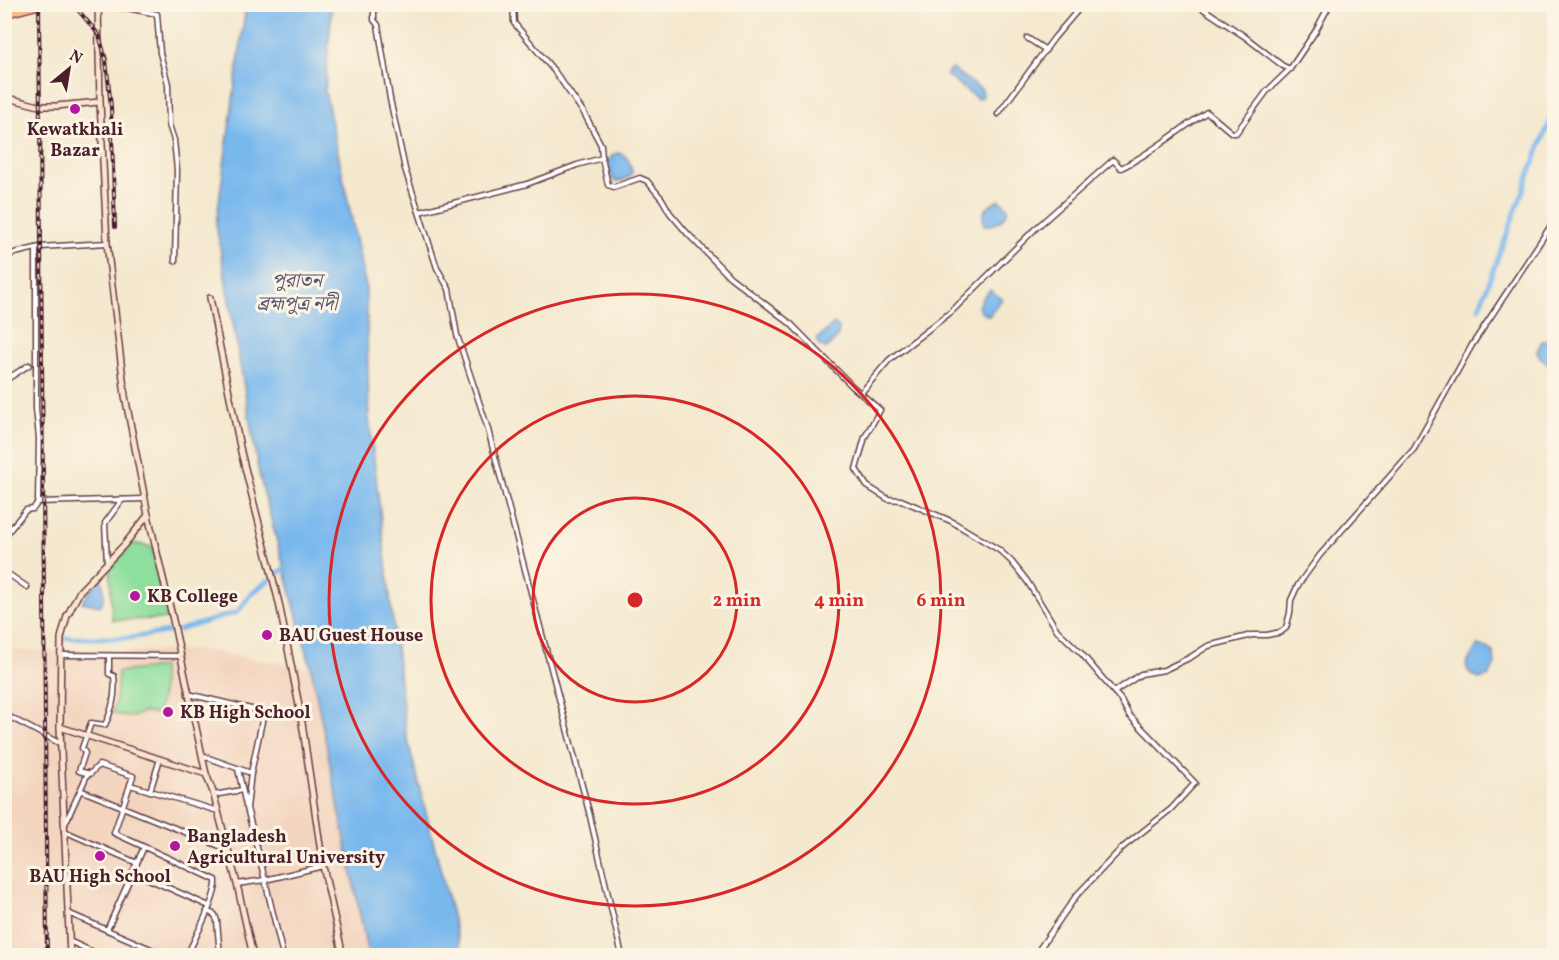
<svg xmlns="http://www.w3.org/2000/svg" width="1559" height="960" font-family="Vollkorn,'Noto Serif Bengali',serif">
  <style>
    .built { fill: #f3d4be }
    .park { fill: #8ede9d; stroke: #6c7e64; stroke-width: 1.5 }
    .water { fill: #79b8ed; stroke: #626c8c; stroke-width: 1.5 }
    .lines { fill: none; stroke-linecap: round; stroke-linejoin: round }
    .canal { stroke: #79b8ed; stroke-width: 4.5 }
    .street-casing { stroke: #643d43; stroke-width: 7 }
    .secondary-casing { stroke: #643d43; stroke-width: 8 }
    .highway-casing { stroke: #643d43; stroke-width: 10 }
    .street { stroke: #fff; stroke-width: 4 }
    .secondary { stroke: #fde4d1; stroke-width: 5 }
    .highway { stroke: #fabc8b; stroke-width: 7 }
    .rail-casing { stroke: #4a1f2b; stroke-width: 4 }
    .rail { stroke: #fcf5e5; stroke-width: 1.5; stroke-dasharray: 4.5; stroke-linecap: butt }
    .ring { fill: none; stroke: #d62828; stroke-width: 3 }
    .poi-dot { fill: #b5179e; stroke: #fcf5e5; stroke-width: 2 }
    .labels { text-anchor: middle; stroke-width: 6; stroke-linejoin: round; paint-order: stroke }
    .poi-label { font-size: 18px; font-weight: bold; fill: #4a1f2b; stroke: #fcf5e5; text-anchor: start }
    .water-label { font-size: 20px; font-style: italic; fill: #5a556f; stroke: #fcf5e5 }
    .centre { fill: #d62828; stroke: #fcf5e5; stroke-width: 3 }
    .ring-label { font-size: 18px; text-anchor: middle; font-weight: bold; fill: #d62828; stroke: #fcf5e5; stroke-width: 6; stroke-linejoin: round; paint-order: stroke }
  </style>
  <rect width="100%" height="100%" fill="#fcf5e5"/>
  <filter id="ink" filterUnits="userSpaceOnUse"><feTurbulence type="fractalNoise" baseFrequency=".0167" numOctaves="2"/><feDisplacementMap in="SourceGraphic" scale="12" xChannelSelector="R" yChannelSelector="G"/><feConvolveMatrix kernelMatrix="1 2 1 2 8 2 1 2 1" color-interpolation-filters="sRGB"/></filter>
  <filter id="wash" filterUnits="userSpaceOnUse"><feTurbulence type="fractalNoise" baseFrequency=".008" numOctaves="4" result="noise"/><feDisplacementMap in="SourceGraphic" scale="24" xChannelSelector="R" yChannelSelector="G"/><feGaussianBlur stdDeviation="1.35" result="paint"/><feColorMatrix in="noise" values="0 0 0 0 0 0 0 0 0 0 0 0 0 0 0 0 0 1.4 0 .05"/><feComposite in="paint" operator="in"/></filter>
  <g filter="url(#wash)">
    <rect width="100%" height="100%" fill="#f4e8ce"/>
    <polygon class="built" points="5,650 120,652 201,650 311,668 368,955 5,956"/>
    <g class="park">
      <polygon points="133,543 152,547 169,619 112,620 110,569"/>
      <polygon points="162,667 162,692 158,714 143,712 133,717 115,714 113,711 116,700 118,672"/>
    </g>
    <g class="water">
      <polygon points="246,5 332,5 325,91 366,287 369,417 406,733 462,955 368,955 311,668 259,474 216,224"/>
      <polygon points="952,69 982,90 983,96 978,99 947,76 948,71"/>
      <path d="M 617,153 C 628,154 631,164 632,173 L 628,178 L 617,182 L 612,179 L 608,164 L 612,155 Z"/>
      <path d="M 1000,200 L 1008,208 C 1007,218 995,227 984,225 C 981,211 986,205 1000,200 Z"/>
      <polygon points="990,290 1002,299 989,316 981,312 978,307 983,297"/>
      <path d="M 834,324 L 839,328 C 839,337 834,343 826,348 L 819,346 L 817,339 Z"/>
      <polygon points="1549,336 1554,341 1554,359 1549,365 1540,357 1537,351 1542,341 1547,340"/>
      <path d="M 101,577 C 104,585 106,599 100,606 L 82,602 Z"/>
      <polygon points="1477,646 1488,648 1493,652 1495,664 1489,676 1479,679 1469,673 1466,665"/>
    </g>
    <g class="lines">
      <g class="canal">
        <polyline points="1479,308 1545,133 1554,114"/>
        <polyline points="275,576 289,564"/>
        <polyline points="179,630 238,612 250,595 269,580"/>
        <polyline points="66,638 129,638 174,631"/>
      </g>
    </g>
  </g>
  <g filter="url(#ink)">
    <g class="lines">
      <defs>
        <g id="street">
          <polyline points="374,4 374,20 378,25 390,99 405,169 419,212"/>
          <polyline points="513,4 514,23 555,72 584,113 601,145 602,158 577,165 527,184 419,212 437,268 449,289 457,335 487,426 589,812 622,956"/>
          <polyline points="1196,4 1244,36 1283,66 1290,69 1315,32 1330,4"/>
          <polyline points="98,7 127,8 157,14 160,53 168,84 169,125 174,140 177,170 175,261"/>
          <polyline points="1027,38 1046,50"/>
          <polyline points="998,114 1054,38 1083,4"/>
          <polyline points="602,158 608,185 614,187 640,178 647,181 662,199 670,213 687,233 730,277 791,324 852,386 880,410 865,437 856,469 867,486 888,499 901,500 951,521 999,550 1011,561 1027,581 1057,630 1081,653 1121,700 1129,715 1195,783 1171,809 1122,848 1076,896 1038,951"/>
          <polyline points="4,250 11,254 40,247 107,243"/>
          <polyline points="4,381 29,365"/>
          <path d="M 861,393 L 889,360 L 951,312 L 1035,229 L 1113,160 L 1121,168 C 1152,153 1178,130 1207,112 L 1232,133 L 1236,133 L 1267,91 L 1290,69"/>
          <polyline points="38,502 144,499"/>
          <polyline points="4,537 26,510 33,509 38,502 39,438 36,409 36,248"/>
          <polyline points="107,564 105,523 122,500"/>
          <polyline points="4,571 27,587"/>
          <polyline points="61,655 181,656"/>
          <path d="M 109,656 L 109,674 L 114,676 C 116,694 113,709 105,725 L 91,723 L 82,748 L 85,753 L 79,771 L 90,774 L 99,765 L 133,776 L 130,785"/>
          <polyline points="1114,692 1141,674 1164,670 1191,657 1208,646 1252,635 1267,635 1281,632 1286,628 1290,613 1291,600 1298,585 1320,555 1414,449 1472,345 1554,221"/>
          <polyline points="188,694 264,712 251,773 247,808 265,880 323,866"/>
          <polyline points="4,714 61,744"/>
          <polyline points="203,756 251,773"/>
          <polyline points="238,769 246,806"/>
          <polyline points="80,790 227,849"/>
          <polyline points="150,791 160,759"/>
          <polyline points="214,795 242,790"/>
          <polyline points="65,824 88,773"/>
          <polyline points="64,831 137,863"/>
          <polyline points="133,872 209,906"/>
          <polyline points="237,884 265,880 283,956"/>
          <polyline points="207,911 215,915 217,921 220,956"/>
          <polyline points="68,913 167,956"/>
          <polyline points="107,930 144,847"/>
          <polyline points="69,941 102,956"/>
          <path d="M 187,956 C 194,939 218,896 216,880 L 114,833 L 130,785 L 218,811"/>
        </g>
        <g id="secondary">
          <polyline points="98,4 100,102 107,243 125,396 148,515 173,620 206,774 213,792 237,884 253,956"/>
          <polyline points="4,97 39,106 56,106 100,102"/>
          <polyline points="210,298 241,452 279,603 301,716 323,866 343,956"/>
          <polyline points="60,727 206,774"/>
          <polyline points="70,956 60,727 61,638 67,616 80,591 124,545 148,515"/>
        </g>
        <polyline id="highway" points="4,14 42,4"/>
      </defs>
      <use href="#street" class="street-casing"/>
      <use href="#secondary" class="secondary-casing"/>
      <use href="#highway" class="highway-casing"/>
      <use href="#street" class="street"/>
      <use href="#secondary" class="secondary"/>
      <use href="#highway" class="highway"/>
      <defs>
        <g id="rail">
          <polyline points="39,4 47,956"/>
          <polyline points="73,4 99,35 106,60 111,107 115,227"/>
        </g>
      </defs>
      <use href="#rail" class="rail-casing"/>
      <use href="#rail" class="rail"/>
    </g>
  </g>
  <g class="ring">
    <circle cx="635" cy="600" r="102"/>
    <circle cx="635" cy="600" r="204"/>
    <circle cx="635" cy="600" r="306"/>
  </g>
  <g class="poi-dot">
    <circle cx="75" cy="109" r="6"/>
    <circle cx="135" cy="596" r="6"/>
    <circle cx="267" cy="635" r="6"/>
    <circle cx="168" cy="712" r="6"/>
    <circle cx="175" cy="846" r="6"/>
    <circle cx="100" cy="856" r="6"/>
  </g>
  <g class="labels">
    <g class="poi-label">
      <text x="75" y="135" text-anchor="middle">Kewatkhali<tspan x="75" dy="21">Bazar</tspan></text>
      <text x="147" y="602">KB College</text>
      <text x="279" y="641">BAU Guest House</text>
      <text x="180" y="718">KB High School</text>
      <text x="187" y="842">Bangladesh<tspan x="187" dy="21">Agricultural University</tspan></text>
      <text x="100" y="882" text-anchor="middle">BAU High School</text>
    </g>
    <g class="water-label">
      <text x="297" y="287">পুরাতন<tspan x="297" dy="23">ব্রহ্মপুত্র নদী</tspan></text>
    </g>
  </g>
  <circle cx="635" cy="600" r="9" class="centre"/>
  <g class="ring-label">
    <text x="737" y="606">2 min</text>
    <text x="839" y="606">4 min</text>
    <text x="941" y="606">6 min</text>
  </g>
  <rect width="1559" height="960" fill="none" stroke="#fcf5e5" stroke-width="24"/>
  <g transform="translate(69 69) rotate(30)" stroke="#fcf5e5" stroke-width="4.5" paint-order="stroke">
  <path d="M0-4.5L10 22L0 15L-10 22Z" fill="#4a1f2b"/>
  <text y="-9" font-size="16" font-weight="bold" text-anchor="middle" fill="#4a1f2b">N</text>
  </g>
</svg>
